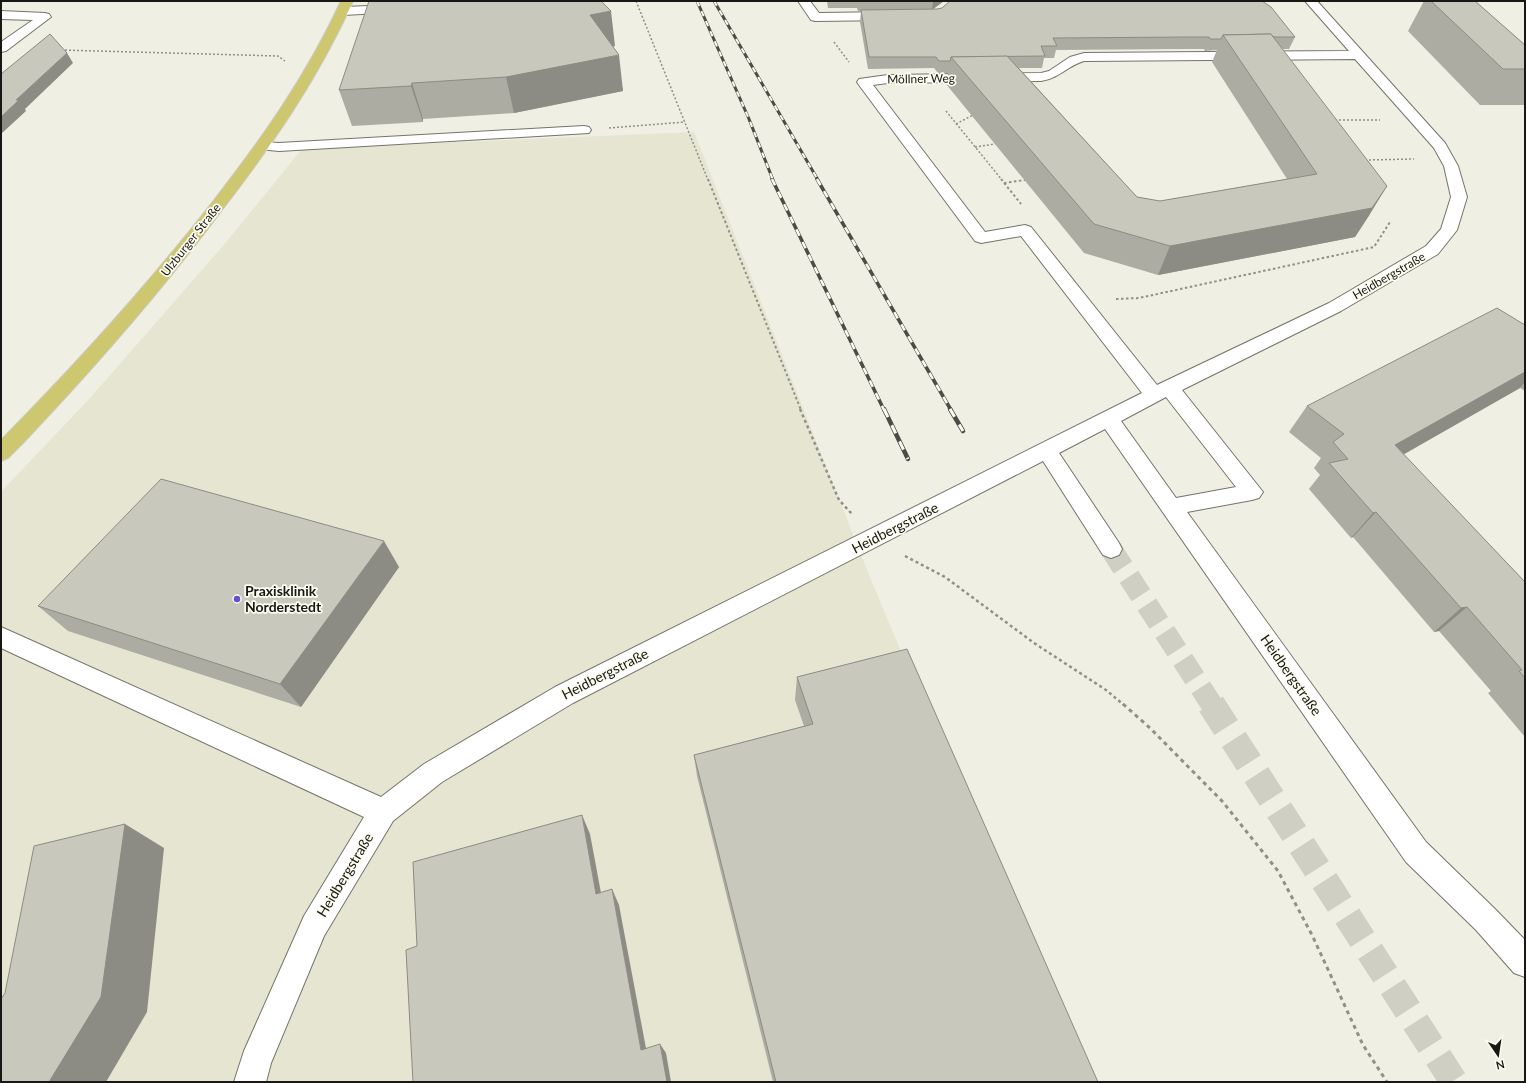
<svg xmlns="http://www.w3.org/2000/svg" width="1526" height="1083" font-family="Lato,sans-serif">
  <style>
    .built { fill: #e5e5d1 }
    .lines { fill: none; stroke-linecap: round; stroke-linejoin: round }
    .minor-tunnel-far1 { stroke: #cfcfc4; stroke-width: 22; stroke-dasharray: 22 11; stroke-linecap: butt }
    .minor-tunnel { stroke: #cfcfc4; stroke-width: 28; stroke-dasharray: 28 14; stroke-linecap: butt }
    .minor-casing { stroke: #75746a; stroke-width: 2 }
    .major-casing { stroke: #cccccb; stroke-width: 2 }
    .path-far3 { stroke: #909087; stroke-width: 1.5; stroke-dasharray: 2 2; stroke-linecap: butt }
    .path-far2 { stroke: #909087; stroke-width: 2; stroke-dasharray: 2.5 2.5; stroke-linecap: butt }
    .path-far1 { stroke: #909087; stroke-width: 2.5; stroke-dasharray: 3 3; stroke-linecap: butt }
    .path { stroke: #909087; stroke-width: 3; stroke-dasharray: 4 4; stroke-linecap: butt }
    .minor { fill: #fff; fill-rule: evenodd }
    .major { fill: #cdc86f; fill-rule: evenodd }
    .rail-far2-casing { stroke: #4c4b45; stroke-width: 3 }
    .rail-far1-casing { stroke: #4c4b45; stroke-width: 3.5 }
    .rail-casing { stroke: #4c4b45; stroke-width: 4.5 }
    .rail-far2 { stroke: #fcfcf0; stroke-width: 2; stroke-dasharray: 5.5; stroke-linecap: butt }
    .rail-far1 { stroke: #fcfcf0; stroke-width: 2.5; stroke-dasharray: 7; stroke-linecap: butt }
    .rail { stroke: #fcfcf0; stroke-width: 3; stroke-dasharray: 9; stroke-linecap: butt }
    .wall { fill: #acaca2; fill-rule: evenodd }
    .shaded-wall { fill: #8c8c84 }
    .building { fill: #c8c8bc; stroke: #8c8c84 }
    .poi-dot { fill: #6551ca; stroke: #fcfcf0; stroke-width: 1.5 }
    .labels { text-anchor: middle; stroke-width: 3.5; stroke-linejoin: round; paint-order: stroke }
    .far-street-label { font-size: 12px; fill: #181713; stroke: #fcfcf0 }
    .street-label { font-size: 14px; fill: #181713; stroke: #fcfcf0 }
    .poi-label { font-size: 14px; font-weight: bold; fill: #181713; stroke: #fcfcf0; text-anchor: start }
  </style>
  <rect width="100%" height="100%" fill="#efefe3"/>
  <polygon class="built" points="694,132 869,575 1081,1082 1,1082 1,492 91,397 223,246 302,149"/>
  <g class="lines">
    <polyline class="minor-tunnel-far1" points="1111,549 1212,705"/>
    <polyline class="minor-tunnel" points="1211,704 1454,1082"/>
    <defs>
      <g id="minor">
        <polygon points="798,1 810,1 819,13 891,12 895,13 897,16 895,19 891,20 815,21 811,20"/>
        <path d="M 1305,1 L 1317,1 L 1445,143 L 1458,166 L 1467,197 L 1457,230 L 1438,254 L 1341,311 L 1182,390 L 1263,492 L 1259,498 L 1252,500 L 1187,512 L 1426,842 L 1496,910 L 1525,940 L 1525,977 L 1514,973 L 1476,930 L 1406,862 L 1105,429 L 1059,453 L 1119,543 L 1122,549 L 1119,555 L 1111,558 L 1103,555 L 1043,461 L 573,703 L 442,782 L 393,821 L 324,936 L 271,1063 L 266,1082 L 234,1082 L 244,1051 L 304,916 L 364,817 L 1,648 L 1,627 L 381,797 L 424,764 L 555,687 L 1142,393 L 1021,236 L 981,243 L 975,241 L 859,85 L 857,82 L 859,79 L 888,75 L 1041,73 L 1049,71 L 1070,57 L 1084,53 L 1349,51 ZM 1355,59 L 1434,148 L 1444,166 L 1451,197 L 1441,229 L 1426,246 L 1329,303 L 1157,385 L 1031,227 L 1025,225 L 985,232 L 873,85 L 888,83 L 1041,81 C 1060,78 1067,66 1084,61 ZM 1166,397 L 1236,487 L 1176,498 L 1121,421 Z"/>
        <polygon points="396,5 400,6 402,9 400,12 343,15 339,14 337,11 339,8 343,7"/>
        <polygon points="1,11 45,13 49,14 51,17 6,51 1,52 1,42 33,20 1,19"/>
        <polygon points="584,126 589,127 591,130 589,133 279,151 259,149 257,146 259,143 264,142 279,143"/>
      </g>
      <path id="major" d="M 341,1 L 353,1 C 319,77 273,144 222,210 C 161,292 94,368 24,442 L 8,458 L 1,461 L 1,440 C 75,365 146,287 211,204 C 261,140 307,75 341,1 Z"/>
    </defs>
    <use href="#minor" class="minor-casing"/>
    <use href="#major" class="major-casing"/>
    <g class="path-far3">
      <polyline points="636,1 708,180"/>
      <polyline points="834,42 849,62"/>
      <polyline points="61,50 278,56 285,61"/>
      <polyline points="946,111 1002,180"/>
      <polyline points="1335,120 1380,120"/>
      <polyline points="956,124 975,114"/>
      <polyline points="609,128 685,122"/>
      <polyline points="975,147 995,144"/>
      <polyline points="1365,160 1414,159"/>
    </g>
    <g class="path-far2">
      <polyline points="708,179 801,410"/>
      <polyline points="1001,179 1021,204"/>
      <polyline points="1004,183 1025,180"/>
      <polyline points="1116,299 1139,298 1374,247 1390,222"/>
    </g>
    <g class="path-far1">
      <polyline points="800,409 839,500 852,514"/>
      <polyline points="905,556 945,577 1034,643 1106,690 1124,705"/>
    </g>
    <polyline class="path" points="1123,704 1150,728 1222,801 1278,871 1312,935 1363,1045 1387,1082"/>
    <use href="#minor" class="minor"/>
    <use href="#major" class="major"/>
    <defs>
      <g id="rail-far2">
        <polyline points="697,1 749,119 773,180"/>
        <polyline points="714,1 818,180"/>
      </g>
      <g id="rail-far1">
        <polyline points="772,179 884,410"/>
        <polyline points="817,179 951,410"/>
      </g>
      <g id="rail">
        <polyline points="884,409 908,459"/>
        <polyline points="950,409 963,431"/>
      </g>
    </defs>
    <use href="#rail-far2" class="rail-far2-casing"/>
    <use href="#rail-far1" class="rail-far1-casing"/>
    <use href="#rail" class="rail-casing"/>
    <use href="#rail-far2" class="rail-far2"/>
    <use href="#rail-far1" class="rail-far1"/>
    <use href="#rail" class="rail"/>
  </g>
  <g class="wall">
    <path d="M 827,1 L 944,1 L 932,9 L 1295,37 L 1289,49 L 1282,49 L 1370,214 L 1355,237 L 1158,275 L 1084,253 L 946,84 L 948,73 L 938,73 L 934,68 L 868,69 L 860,22 L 861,11 L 858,11 L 857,8 L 828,8 ZM 1182,49 L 1204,49 L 1205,51 L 1217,50 L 1212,62 L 1287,179 L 1160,201 L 1137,197 L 1019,68 L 1042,68 L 1044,58 L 1054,58 L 1056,50 Z"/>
    <polygon points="1424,1 1475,1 1525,45 1525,105 1480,105 1408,31"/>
    <polygon points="612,46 623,91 514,113 423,119 423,122 352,126 339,90 615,46"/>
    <polygon points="1525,325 1525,391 1520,388 1403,454 1525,582 1525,737 1488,693 1491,691 1439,631 1434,632 1353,537 1351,538 1309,489 1320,475 1314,468 1321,458 1289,432 1307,406"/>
    <polygon points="399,567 301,707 68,631 38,606"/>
    <polygon points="797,677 1098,1082 773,1082 697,776 694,755 804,726 795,700"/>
  </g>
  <g class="shaded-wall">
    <polygon points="933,1 944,1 932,10"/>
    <polygon points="611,11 615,46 595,50 590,15"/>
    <polygon points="67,53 73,63 25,109 26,111 1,134 1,117 16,100"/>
    <polygon points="619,55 623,91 514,113 506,77"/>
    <polygon points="412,83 423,119 423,122 411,86"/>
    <polygon points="1387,186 1370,214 1355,237 1158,275 1170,246"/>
    <polygon points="1525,372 1525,382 1520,388 1373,472 1395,445"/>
    <polygon points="1376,512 1353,537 1351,538 1373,513"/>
    <polygon points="384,541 399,567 301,707 280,684"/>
    <polygon points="1467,607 1439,631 1434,632 1461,608"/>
    <polygon points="582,815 590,834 604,909 596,894"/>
    <polygon points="125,824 164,848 147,1012 106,1082 49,1082"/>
    <polygon points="612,889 619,905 648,1059 641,1050"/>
    <polygon points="660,1044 666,1053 671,1082 667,1082"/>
  </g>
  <g class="building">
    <polygon points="369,1 601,1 611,11 590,15 619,55 506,77 412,83 411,86 339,90"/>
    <polygon points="950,1 1262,1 1271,7 1295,37 1274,37 1271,34 1223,35 1221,39 1210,39 1209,37 1187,37 1053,38 1057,46 1041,46 1045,56 951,57 950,61 939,61 936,57 869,57 861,10 937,9 942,8"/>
    <polygon points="1431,1 1475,1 1525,45 1525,69 1503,69"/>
    <polygon points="50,34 67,53 16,100 19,100 1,117 1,74"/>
    <polygon points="1271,34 1387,186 1372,208 1170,246 1094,224 951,57 1007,56 1137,197 1160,201 1317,174 1223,35"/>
    <polygon points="1497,308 1525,325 1525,372 1395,445 1525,582 1525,678 1519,671 1522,670 1467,607 1461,608 1376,512 1373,513 1329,463 1348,459 1333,442 1344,434 1307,406"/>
    <polygon points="161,479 384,541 280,684 38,606"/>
    <polygon points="907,649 1098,1082 776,1082 694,755 813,724 797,677"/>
    <polygon points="582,815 596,894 612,889 641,1050 660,1044 667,1082 413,1082 406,950 417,946 413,862"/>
    <polygon points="125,824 101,997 49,1082 1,1082 1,999 5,993 34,846"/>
  </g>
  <circle class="poi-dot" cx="237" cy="599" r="4"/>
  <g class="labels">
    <g class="far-street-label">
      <text transform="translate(921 79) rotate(-1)" y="4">Möllner Weg</text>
      <text transform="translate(191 240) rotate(-52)" y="4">Ulzburger Straße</text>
      <text transform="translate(1389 276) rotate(-30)" y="4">Heidbergstraße</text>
    </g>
    <g class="street-label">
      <text transform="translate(895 528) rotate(-27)" y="5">Heidbergstraße</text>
      <text transform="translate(605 674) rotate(-27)" y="5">Heidbergstraße</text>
      <text transform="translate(1291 675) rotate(55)" y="5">Heidbergstraße</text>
      <text transform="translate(345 875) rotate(-59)" y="5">Heidbergstraße</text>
    </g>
    <g class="poi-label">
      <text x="245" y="596">Praxisklinik<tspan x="245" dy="16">Norderstedt</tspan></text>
    </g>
  </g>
  <rect width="1526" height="1083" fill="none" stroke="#181713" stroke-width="4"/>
  <g transform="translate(1498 1055) rotate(167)" stroke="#fcfcf0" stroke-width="3" paint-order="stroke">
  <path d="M0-3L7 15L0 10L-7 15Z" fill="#181713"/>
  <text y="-6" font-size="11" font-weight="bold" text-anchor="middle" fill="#181713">N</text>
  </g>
</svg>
